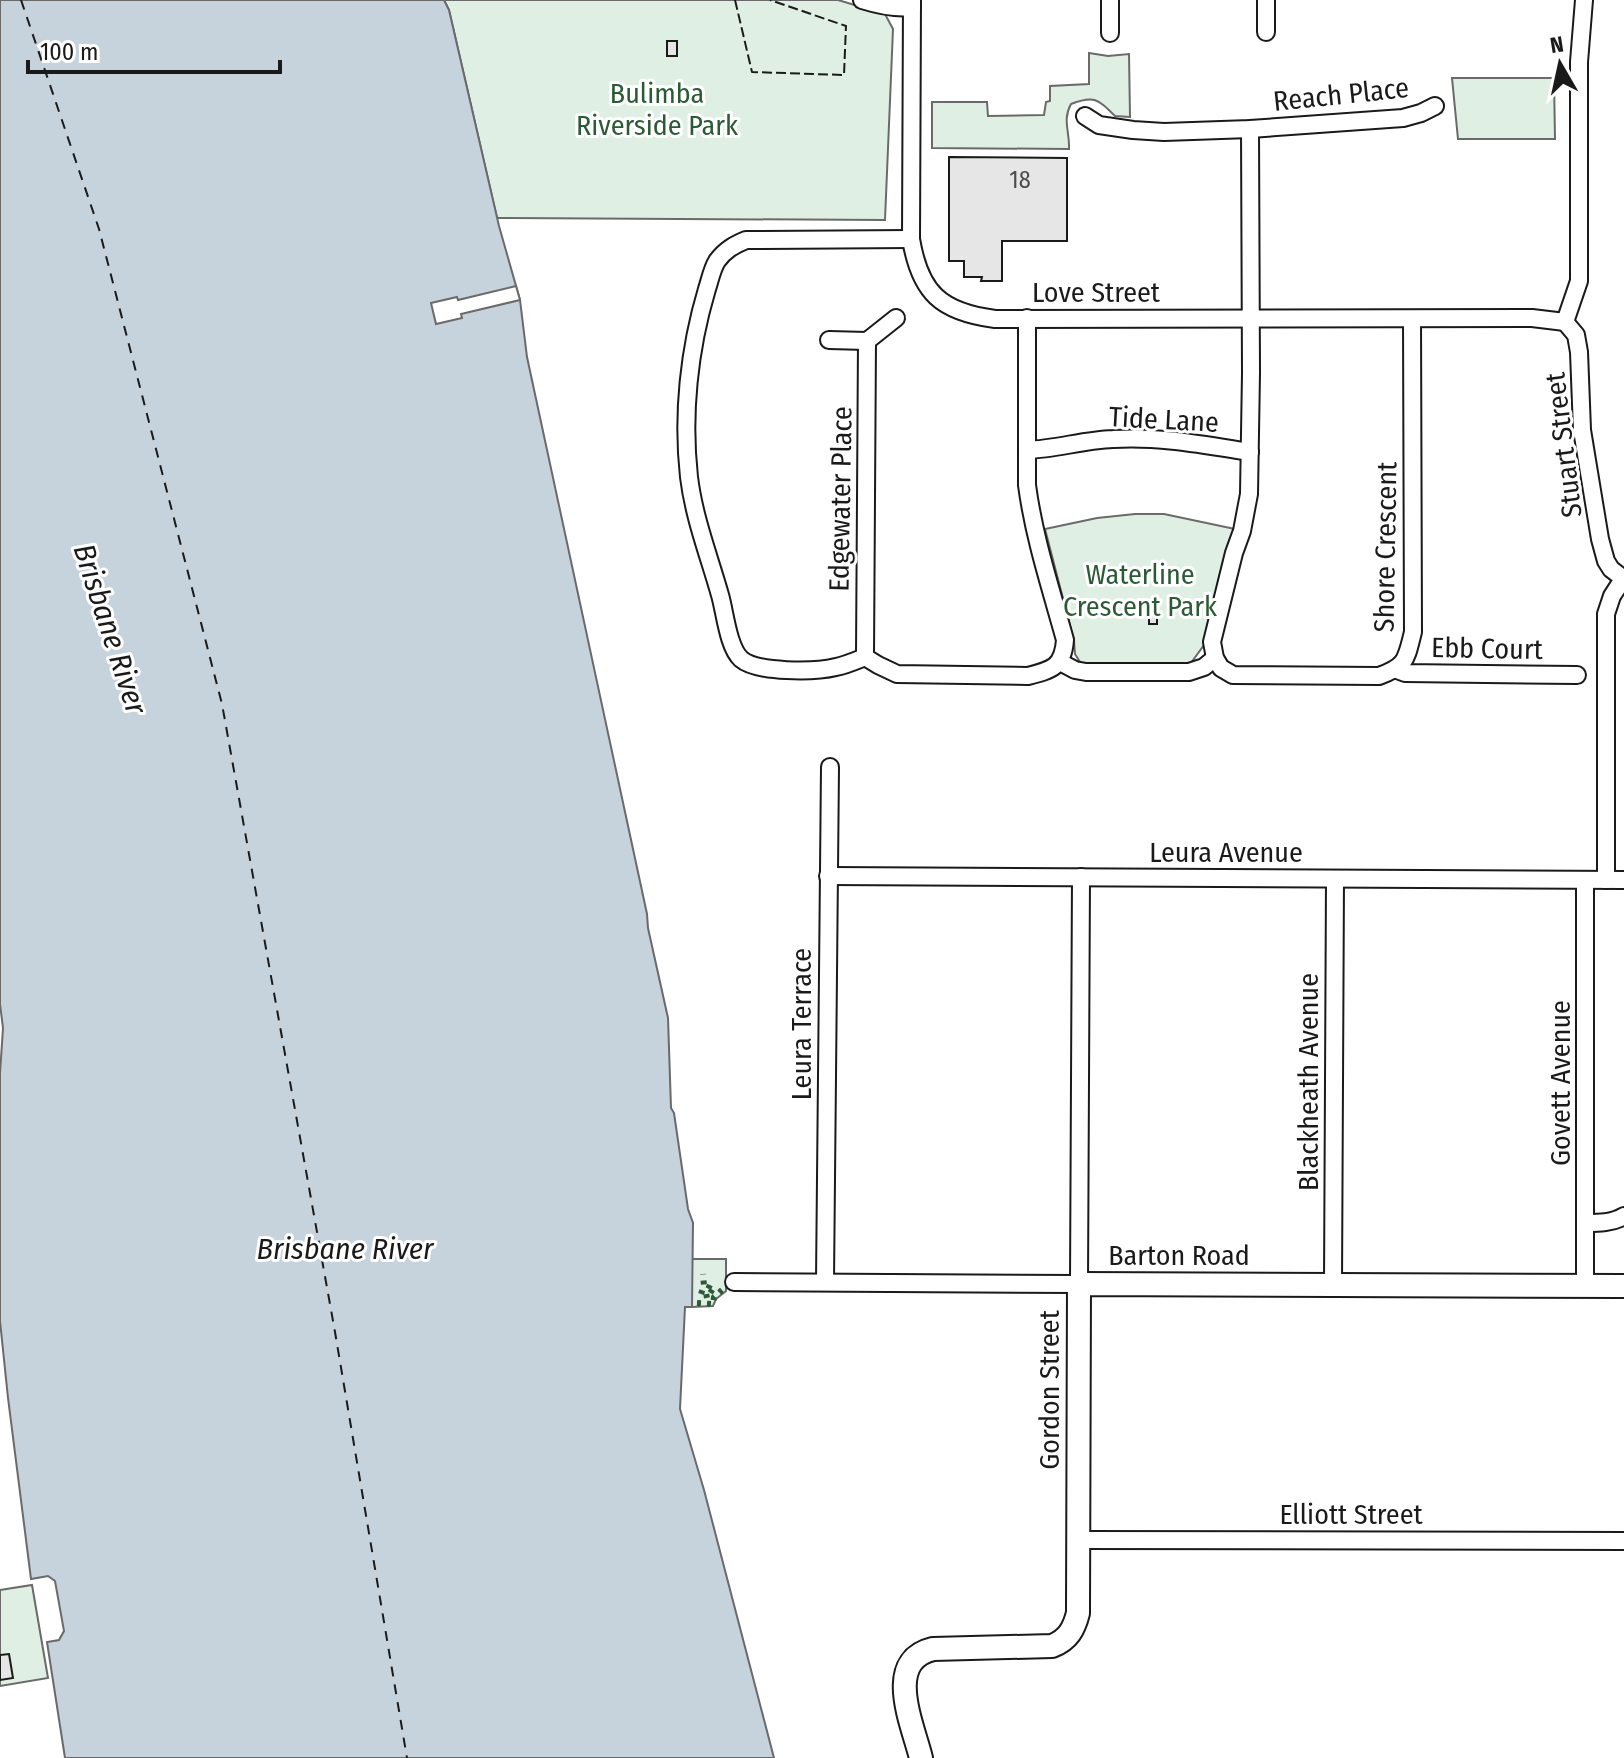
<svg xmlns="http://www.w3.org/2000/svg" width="1624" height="1758" font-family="'Fira Sans Condensed',sans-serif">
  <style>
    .green { fill: #e0efe3; stroke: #6a6a6a; stroke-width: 2 }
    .water { fill: #c6d2dc; stroke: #6a6a6a; stroke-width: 2 }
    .pier { fill: #fff; stroke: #6a6a6a; stroke-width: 2 }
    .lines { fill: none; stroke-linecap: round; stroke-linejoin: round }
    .ferry { stroke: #1a1a1a; stroke-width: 2; stroke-dasharray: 10 8; stroke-linecap: butt }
    .building { fill: #e6e6e6; stroke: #1a1a1a; stroke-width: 2 }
    .street-casing { stroke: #1a1a1a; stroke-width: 20 }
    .secondary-casing { stroke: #1a1a1a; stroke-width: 26 }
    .street { stroke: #fff; stroke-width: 16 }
    .secondary { stroke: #fff; stroke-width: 22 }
    .hedge { stroke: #2b5a34; stroke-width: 6; stroke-dasharray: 4 6; stroke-linecap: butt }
    .fence { stroke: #1a1a1a; stroke-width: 2; stroke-dasharray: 10 4; stroke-linecap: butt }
    .labels { text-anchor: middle; stroke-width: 6; stroke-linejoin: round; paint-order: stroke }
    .number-label { font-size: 24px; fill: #4d4d4d }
    .park-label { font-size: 28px; fill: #2b5a34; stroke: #fff }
    .street-label { font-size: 28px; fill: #1a1a1a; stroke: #fff }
    .water-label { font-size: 30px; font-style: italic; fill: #1a1a1a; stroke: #fff }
  </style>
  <rect width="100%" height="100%" fill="#fff"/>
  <g class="green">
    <polygon points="444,0 838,0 885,14 893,29 885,220 497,218 449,10"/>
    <path d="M 1089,53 L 1108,56 L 1129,54 L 1130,117 L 1115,116 C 1098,99 1094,95 1071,104 C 1062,120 1070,132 1069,149 L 932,148 L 932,102 L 987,102 L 988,116 L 1044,115 L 1046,102 L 1050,101 L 1050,86 L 1089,84 Z"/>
    <polygon points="1452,78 1554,78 1555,139 1458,139"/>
    <polygon points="1135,514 1164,514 1235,529 1204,645 1188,667 1083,667 1075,654 1074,641 1045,529 1097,518"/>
    <polygon points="692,1259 726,1259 726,1291 716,1299 713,1306 692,1307"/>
    <polygon points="32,1585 48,1678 0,1686 0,1590"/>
  </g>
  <polygon class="water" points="0,0 444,0 449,10 499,226 520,300 527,357 647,914 648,928 668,1018 671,1108 674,1113 688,1209 693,1223 692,1307 685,1307 680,1409 704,1490 774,1758 65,1758 47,1642 59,1640 64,1631 55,1581 48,1576 31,1579 8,1398 0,1321 0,1073 3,1028 0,1004"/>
  <polygon class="pier" points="516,286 520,300 461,314 462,318 436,324 431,303 457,297 458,300"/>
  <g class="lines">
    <polyline class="ferry" points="21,0 99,229 222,704 335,1332 407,1758"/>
  </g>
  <g class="building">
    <rect x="667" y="41" width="10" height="15"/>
    <polygon points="949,157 1067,158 1067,241 1002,241 1002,281 981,281 982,277 964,277 964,261 949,261"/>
    <polygon points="1143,602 1155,602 1155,608 1157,608 1157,624 1149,624 1149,617 1143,617 1143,612 1138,612 1138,605 1143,605"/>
    <polygon points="9,1654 13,1678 0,1680 0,1655"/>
  </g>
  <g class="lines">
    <defs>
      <g id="street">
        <path d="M 862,0 C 878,5 895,9 912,7"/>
        <path d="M 912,0 L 911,239 C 920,293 941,312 995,319 L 1532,318 L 1565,322"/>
        <polyline points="1110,0 1110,33"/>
        <polyline points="1266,0 1266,32"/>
        <polyline points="1584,0 1579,62 1579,281 1565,322 1576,335 1579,352 1582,430 1600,539 1606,561 1611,569 1624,579"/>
        <polyline points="1085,116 1099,125 1133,130 1164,132 1250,129 1403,118 1421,113 1435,106"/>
        <path d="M 1250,129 L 1251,373 L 1249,494 L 1242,531 L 1234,553 L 1212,642 L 1215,658 L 1221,668 L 1233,675 L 1379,676 C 1407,666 1406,659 1413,632 L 1412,319"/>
        <path d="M 911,239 L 746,240 C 734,245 725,250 717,261 C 712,269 710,280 707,289 C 689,349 682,415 689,477 C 694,518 709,556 720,595 C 725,612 728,647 741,659 C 757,673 815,672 836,667 C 846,665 855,661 865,657 L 878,665 L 897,674 L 1028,676 C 1052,670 1063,667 1065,640 C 1051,589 1034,538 1027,485 L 1027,318"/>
        <polyline points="829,340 867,341 896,318"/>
        <path d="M 1027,450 C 1056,449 1084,440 1113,439 C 1159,436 1205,445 1250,452"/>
        <polyline points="865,657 867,341"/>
        <polyline points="1060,662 1075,670 1086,672 1189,672 1204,667 1215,658"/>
        <polyline points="1397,670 1405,673 1577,675"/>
        <polyline points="828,876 1624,880"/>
        <polyline points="1585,880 1585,1286"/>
        <polyline points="1606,880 1606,614 1612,596 1623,579"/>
        <path d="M 1586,1223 C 1598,1223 1613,1223 1624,1216"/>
        <polyline points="734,1282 1079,1284 1081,877"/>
        <polyline points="825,1282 830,767"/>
        <polyline points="1333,1285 1335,879"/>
        <polyline points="1079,1540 1624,1541"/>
      </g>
      <path id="secondary" d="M 921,1758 C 913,1725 883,1661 933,1649 L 1052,1646 C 1068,1640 1074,1629 1078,1613 L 1079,1284 L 1624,1286"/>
    </defs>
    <use href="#street" class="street-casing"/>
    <use href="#secondary" class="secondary-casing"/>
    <use href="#street" class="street"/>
    <use href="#secondary" class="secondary"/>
    <g class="hedge">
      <polyline points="710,1285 706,1293 707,1298 714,1287"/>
      <polyline points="701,1294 704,1286 703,1274"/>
      <polyline points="697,1303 713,1304 714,1297 722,1290"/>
    </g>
    <polyline class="fence" points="735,0 752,72 844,75 846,26 770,0"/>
  </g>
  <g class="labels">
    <g class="number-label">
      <text x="1020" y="188">18</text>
    </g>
    <g class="park-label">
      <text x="657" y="103">Bulimba<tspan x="657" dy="32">Riverside Park</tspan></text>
      <text x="1140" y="584">Waterline<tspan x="1140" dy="32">Crescent Park</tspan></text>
    </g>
    <g class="street-label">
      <text transform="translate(1341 94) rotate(-6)" y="10">Reach Place</text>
      <text x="1096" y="302">Love Street</text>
      <text transform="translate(1164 419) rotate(3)" y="10">Tide Lane</text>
      <text transform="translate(1563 445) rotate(-97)" y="10">Stuart Street</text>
      <text transform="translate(840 499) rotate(-89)" y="10">Edgewater Place</text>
      <text transform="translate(1385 547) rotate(-89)" y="10">Shore Crescent</text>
      <text transform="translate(1487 648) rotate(1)" y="10">Ebb Court</text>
      <text x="1226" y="862">Leura Avenue</text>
      <text transform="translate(801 1024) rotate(-90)" y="10">Leura Terrace</text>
      <text transform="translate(1308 1082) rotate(-90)" y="10">Blackheath Avenue</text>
      <text transform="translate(1560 1083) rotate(-90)" y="10">Govett Avenue</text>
      <text x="1179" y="1265">Barton Road</text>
      <text transform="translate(1049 1390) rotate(-90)" y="10">Gordon Street</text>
      <text x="1351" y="1524">Elliott Street</text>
    </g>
    <g class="water-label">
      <text transform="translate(110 629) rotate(72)" y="10">Brisbane River</text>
      <text x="345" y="1259">Brisbane River</text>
    </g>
  </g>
  <g transform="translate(1560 64) rotate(351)" stroke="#ffffff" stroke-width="6" paint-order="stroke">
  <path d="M0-6L14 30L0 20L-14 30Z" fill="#1a1a1a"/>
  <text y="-12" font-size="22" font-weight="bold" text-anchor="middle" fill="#1a1a1a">N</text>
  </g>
  <path d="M28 60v12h252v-12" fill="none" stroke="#1a1a1a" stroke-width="4"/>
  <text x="40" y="60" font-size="24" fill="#1a1a1a" stroke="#ffffff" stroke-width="6" paint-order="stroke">100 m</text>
</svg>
